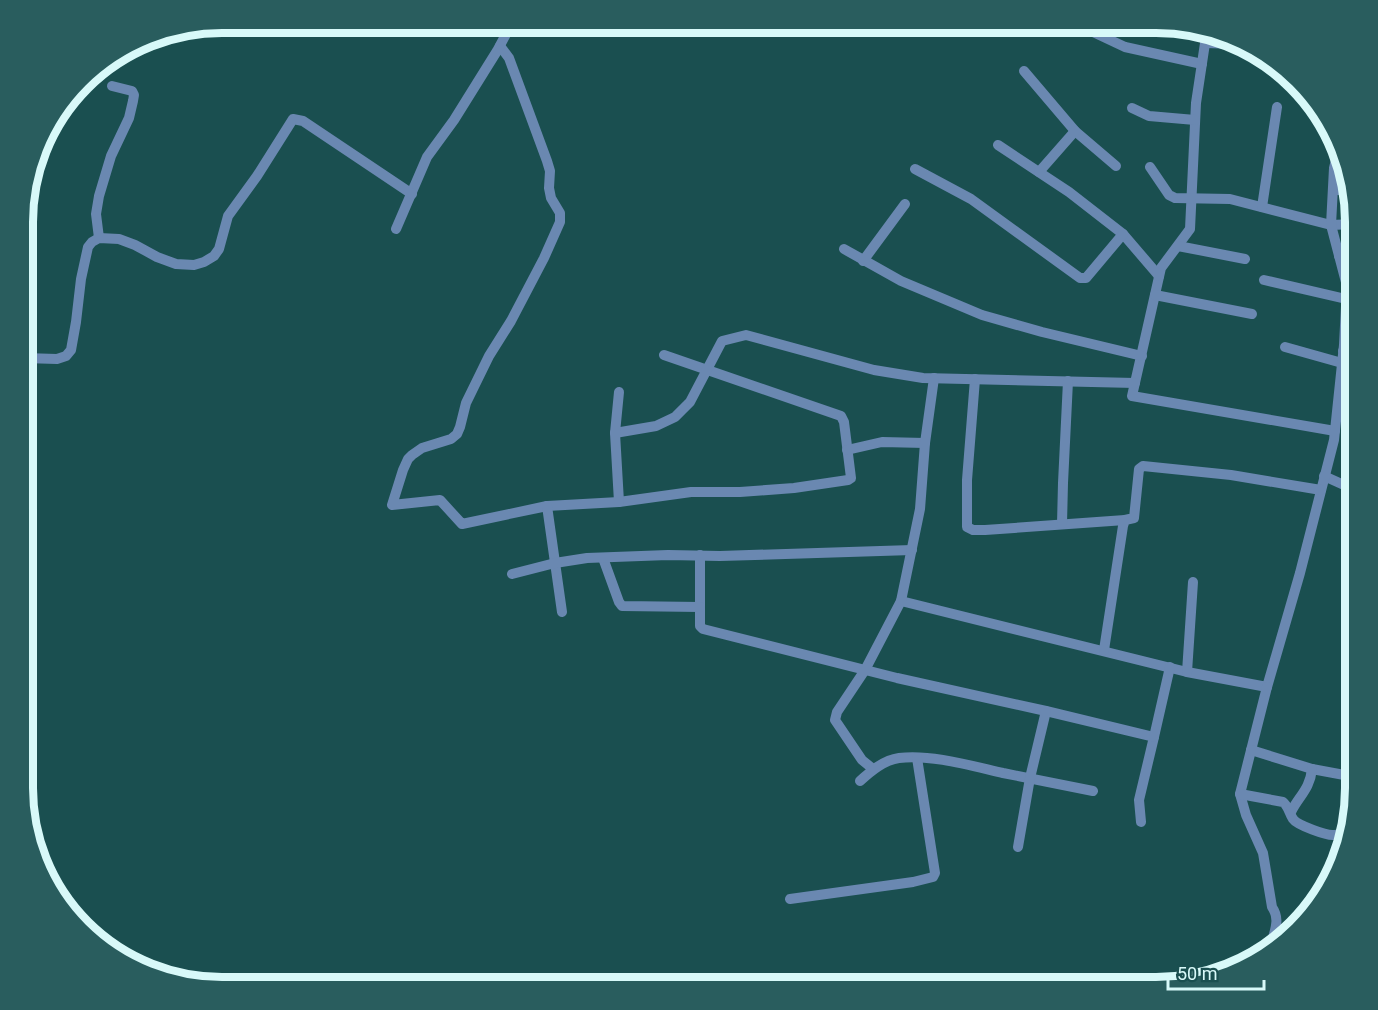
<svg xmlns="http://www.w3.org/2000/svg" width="1378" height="1010" font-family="Roboto,sans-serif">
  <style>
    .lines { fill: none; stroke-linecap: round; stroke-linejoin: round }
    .minor { stroke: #6a88b1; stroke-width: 10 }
    .rim { fill: none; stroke: #d8f9f9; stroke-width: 8 }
  </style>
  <rect width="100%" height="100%" fill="#1a4f50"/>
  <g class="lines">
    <g class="minor">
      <polyline points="1074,23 1125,47 1202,64"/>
      <polyline points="1207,30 1196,103 1190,229 1161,268 1132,396 1335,431"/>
      <polyline points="1205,43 1240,44"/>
      <polyline points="500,46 509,58 547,161 550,171 549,188 551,198 560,213 560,222 544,258 511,321 489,356 466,403 460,427 457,434 451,439 422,448 412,455 408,459 403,470 392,505 440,500 462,524 547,506 619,502 691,492 740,492 794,488 848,480 851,478 844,422 841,416 664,355"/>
      <polyline points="1024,71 1075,131 1116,166"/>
      <polyline points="1132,108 1149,116 1195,120"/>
      <polyline points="998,145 1069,192 1123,234 1159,276"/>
      <polyline points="1150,167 1169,195 1175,198 1230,199 1331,225 1355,224"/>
      <polyline points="915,169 971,199 1080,278 1086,278 1123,234"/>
      <polyline points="1039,172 1075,131"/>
      <polyline points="1333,190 1350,190"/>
      <polyline points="1262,207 1277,107"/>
      <polyline points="396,229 427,157 454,120 497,51 512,23"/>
      <polyline points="99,238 96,214 99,196 111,156 129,118 133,101 134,95 132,91 112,86"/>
      <polyline points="1178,246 1245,259"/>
      <polyline points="844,249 901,281 982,315 1042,332 1142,356"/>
      <polyline points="1339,256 1355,256"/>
      <polyline points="863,261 905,204"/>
      <polyline points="1264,280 1346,299"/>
      <polyline points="1155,295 1252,314"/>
      <polyline points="1285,347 1342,363"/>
      <polyline points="1343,351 1355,354"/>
      <polyline points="24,358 57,359 66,356 71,350 76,322 81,279 88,247 92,242 99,238 119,239 135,245 157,257 176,264 194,265 204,262 214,256 219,249 228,216 257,176 293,119 303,121 412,194"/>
      <polyline points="975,379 967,480 967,527 973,530 985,530 1125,520"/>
      <polyline points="1338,407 1355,411"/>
      <polyline points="615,433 656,426 675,417 690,402 722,341 746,335 874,370 923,378 1135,383"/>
      <polyline points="847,450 882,442 925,443"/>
      <polyline points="1324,476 1355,490"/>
      <polyline points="619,502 615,433 619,392"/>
      <polyline points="547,506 562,612"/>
      <polyline points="1062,524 1063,483 1068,381"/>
      <polyline points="700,555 700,626 703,629 897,678 1046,711 1154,737 1139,800 1141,822"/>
      <polyline points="603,558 619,602 622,606 700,607"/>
      <polyline points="512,574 555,563 587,558 668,555 720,556 912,550"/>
      <polyline points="901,601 1187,672 1267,687 1300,573 1334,440 1344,345 1347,286 1331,225 1334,168 1339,148"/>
      <polyline points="1104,650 1123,526 1125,520 1134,518 1139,469 1143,466 1231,475 1321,490"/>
      <polyline points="1187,672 1193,582"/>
      <path d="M 1267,687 L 1240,794 L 1246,815 L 1263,853 L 1272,907 C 1281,920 1274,931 1271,946"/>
      <polyline points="1154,737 1170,667"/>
      <polyline points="1251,750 1312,769 1355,777"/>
      <polyline points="873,769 862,760 835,720 837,712 865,670 901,601 920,509 925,443 934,378"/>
      <path d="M 860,781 C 871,771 884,760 899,758 C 931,754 972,766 1003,773 C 1033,779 1063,785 1093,791"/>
      <path d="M 1240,794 L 1283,802 C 1289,807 1289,813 1293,819 C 1297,825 1327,836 1334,835 C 1339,835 1344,833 1349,831"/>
      <path d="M 1291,812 C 1299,796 1310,789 1312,769"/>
      <polyline points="1018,847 1030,778 1046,711"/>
      <polyline points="790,899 913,882 933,877 935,873 917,758"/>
    </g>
  </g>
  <path d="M0 0H1378V1010H0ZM222 33H1156A189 189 0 0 1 1345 222V788A189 189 0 0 1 1156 977H222A189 189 0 0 1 33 788V222A189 189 0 0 1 222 33Z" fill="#295d5e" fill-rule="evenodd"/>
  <path class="rim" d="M222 33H1156A189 189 0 0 1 1345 222V788A189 189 0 0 1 1156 977H222A189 189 0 0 1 33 788V222A189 189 0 0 1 222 33Z"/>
  <path d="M1168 980v9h96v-9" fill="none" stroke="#d8f9f9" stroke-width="3"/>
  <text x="1177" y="980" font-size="18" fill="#d8f9f9" stroke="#1a4f50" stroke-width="4.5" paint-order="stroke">50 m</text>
</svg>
